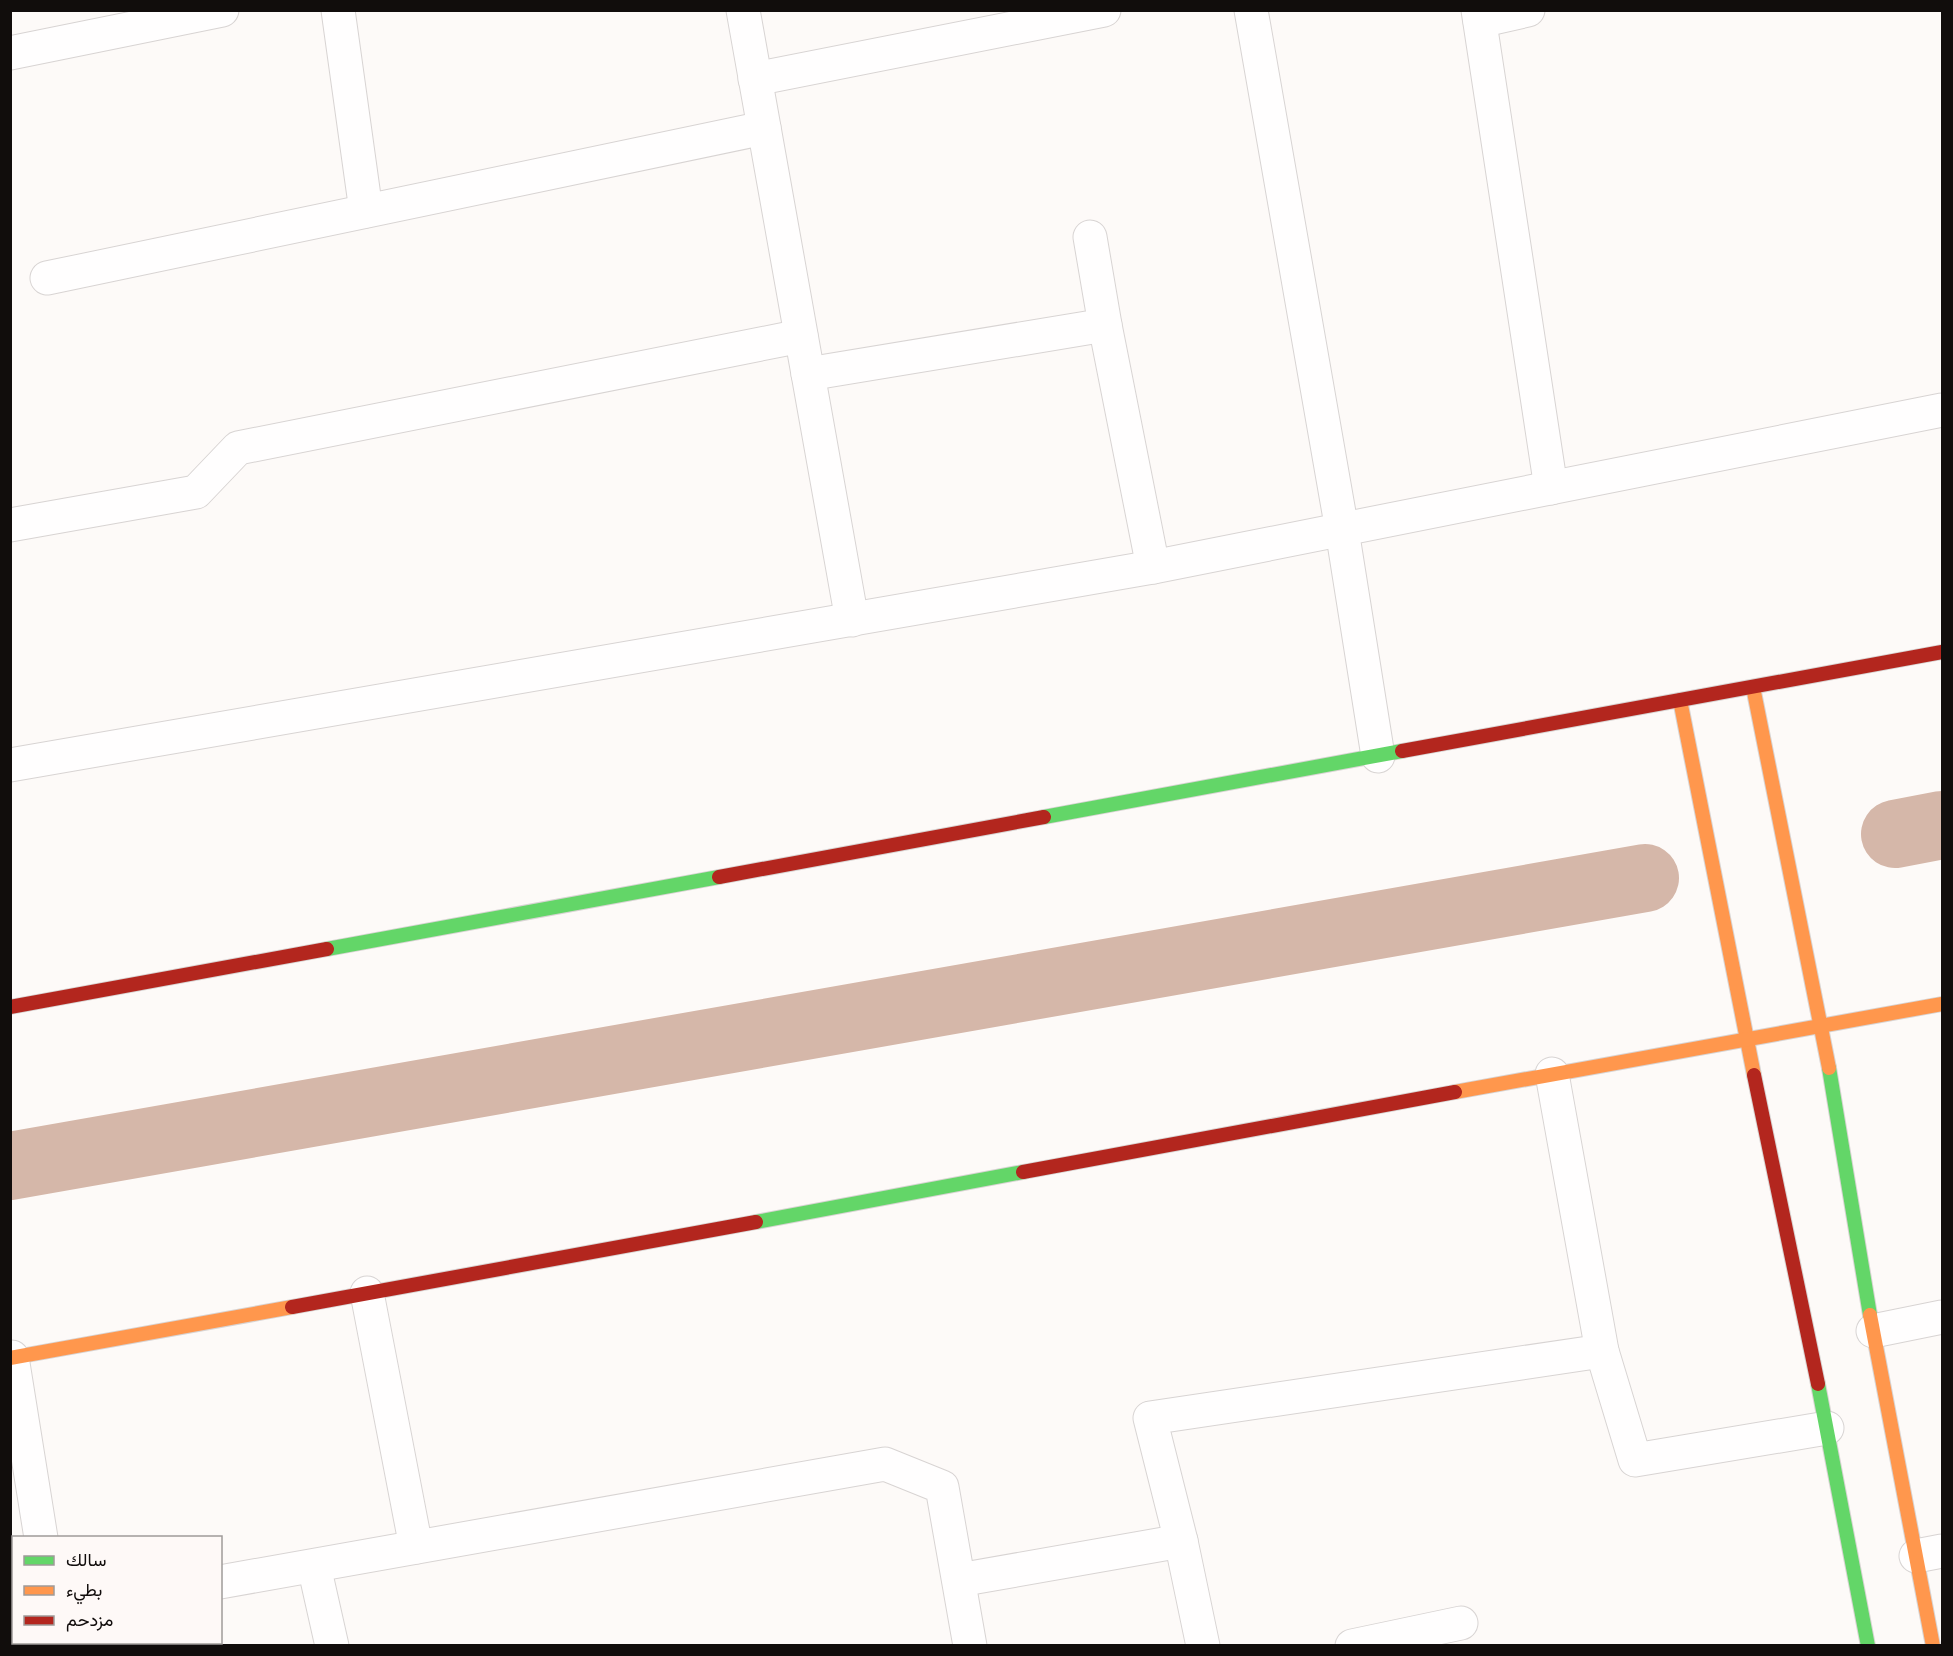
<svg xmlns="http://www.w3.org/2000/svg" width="1953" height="1656" font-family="'Alegreya Sans',Vazirmatn,sans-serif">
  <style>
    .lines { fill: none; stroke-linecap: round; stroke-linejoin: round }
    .river { stroke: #d5b7a9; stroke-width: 68 }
    .street-casing { stroke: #d8d4d3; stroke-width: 35 }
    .fast-casing { stroke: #d8d4d3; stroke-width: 16 }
    .slow-casing { stroke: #d8d4d3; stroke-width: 16 }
    .jam-casing { stroke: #d8d4d3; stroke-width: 16 }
    .street { stroke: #fffefe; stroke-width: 33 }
    .fast { stroke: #63d668; stroke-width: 14 }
    .slow { stroke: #ff974d; stroke-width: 14 }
    .jam { stroke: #b3261e; stroke-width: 14 }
  </style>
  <rect width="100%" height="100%" fill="#fdfaf8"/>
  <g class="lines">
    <g class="river">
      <polyline points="1895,834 1942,825"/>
      <polyline points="10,1166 1645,878"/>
    </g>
    <defs>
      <g id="street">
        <polyline points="338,10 366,211"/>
        <polyline points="743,10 852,620"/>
        <polyline points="1251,10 1342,530 1378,756"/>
        <polyline points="1478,10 1551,488"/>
        <polyline points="1480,21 1528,10"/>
        <polyline points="10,53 222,10"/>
        <polyline points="755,79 1104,10"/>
        <polyline points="1090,237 1105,325 1153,567"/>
        <polyline points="47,278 764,128"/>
        <polyline points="808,374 1105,325"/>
        <polyline points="10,525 196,492 238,448 801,336"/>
        <polyline points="10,765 1153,567 1942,410"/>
        <polyline points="1552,1074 1602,1351 1635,1460 1827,1428"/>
        <polyline points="367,1293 416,1547"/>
        <polyline points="1873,1331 1942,1317"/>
        <polyline points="12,1357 41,1538"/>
        <polyline points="1916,1556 1942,1551"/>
        <polyline points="314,1566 332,1646"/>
        <polyline points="959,1580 1181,1541"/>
        <polyline points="220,1582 885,1464 942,1487 970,1646"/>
        <polyline points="10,1619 14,1619"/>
        <polyline points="59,1642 60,1646"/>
        <polyline points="1203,1646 1181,1541 1150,1418 1602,1351"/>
        <polyline points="1352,1646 1461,1623"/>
      </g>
      <g id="fast">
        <polyline points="1044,817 1402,751"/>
        <polyline points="327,949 719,877"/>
        <polyline points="1829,1068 1870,1315"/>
        <polyline points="756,1222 1023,1172"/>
        <polyline points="1818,1384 1868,1646"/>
      </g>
      <g id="slow">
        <polyline points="1753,687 1829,1068"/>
        <polyline points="1680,700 1754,1075"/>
        <polyline points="1455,1092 1942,1004"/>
        <polyline points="1870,1315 1933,1646"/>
        <polyline points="10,1358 292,1307"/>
      </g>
      <g id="jam">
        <polyline points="1402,751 1942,652"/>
        <polyline points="719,877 1044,817"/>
        <polyline points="10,1007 327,949"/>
        <polyline points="1754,1075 1818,1384"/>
        <polyline points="1023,1172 1455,1092"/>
        <polyline points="292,1307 756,1222"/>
      </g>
    </defs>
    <use href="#street" class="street-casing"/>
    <use href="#fast" class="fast-casing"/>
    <use href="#slow" class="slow-casing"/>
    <use href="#jam" class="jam-casing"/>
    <use href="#street" class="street"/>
    <use href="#fast" class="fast"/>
    <use href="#slow" class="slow"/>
    <use href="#jam" class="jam"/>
  </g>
  <rect width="1953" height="1656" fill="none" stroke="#110d0c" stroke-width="24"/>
  <rect x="12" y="1536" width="210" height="108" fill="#fef9f7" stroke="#9f9b99" stroke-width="1.5"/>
  <rect x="24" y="1556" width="30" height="9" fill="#63d668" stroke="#9f9b99" stroke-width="1.5"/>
  <text x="66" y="1566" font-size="18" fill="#110d0c">سالك</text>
  <rect x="24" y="1586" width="30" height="9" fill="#ff974d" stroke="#9f9b99" stroke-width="1.5"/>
  <text x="66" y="1596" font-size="18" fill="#110d0c">بطيء</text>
  <rect x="24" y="1616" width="30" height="9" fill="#b3261e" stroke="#9f9b99" stroke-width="1.5"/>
  <text x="66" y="1626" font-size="18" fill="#110d0c">مزدحم</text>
</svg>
